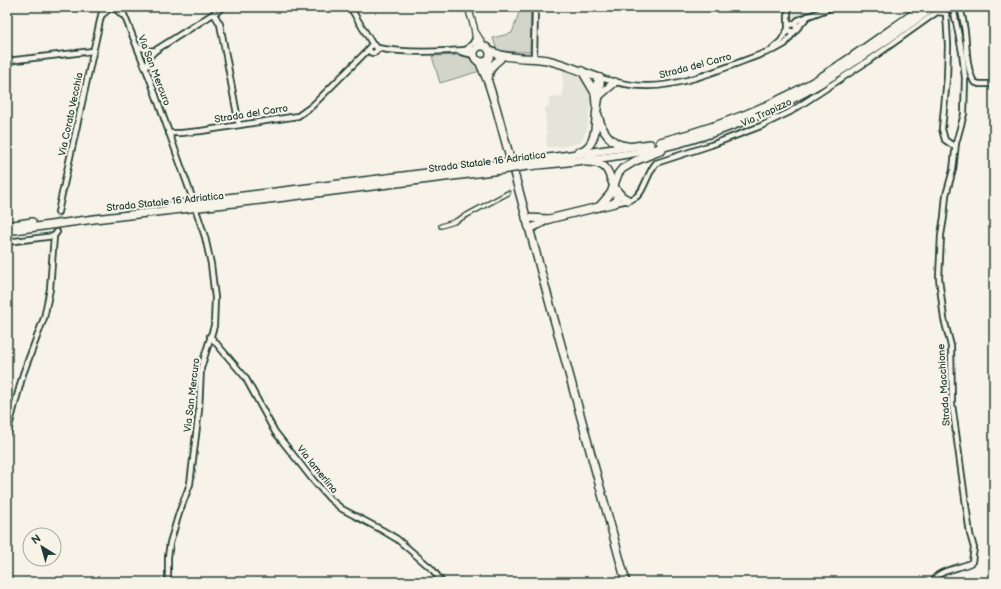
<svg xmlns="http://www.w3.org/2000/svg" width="1001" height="589" font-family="'Balsamiq Sans',sans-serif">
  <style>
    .built { fill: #e5e4d9 }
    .green { fill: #d3d5ca; stroke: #79897f }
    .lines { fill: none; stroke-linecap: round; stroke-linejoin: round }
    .minor-tunnel { stroke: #cccfc4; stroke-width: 4.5; stroke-dasharray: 4.5 2; stroke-linecap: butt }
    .pedestrian-casing { stroke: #1f3d34; stroke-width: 6 }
    .minor-casing { stroke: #1f3d34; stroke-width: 8 }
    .tertiary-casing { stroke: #1f3d34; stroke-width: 8 }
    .primary-casing { stroke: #1f3d34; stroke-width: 10 }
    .trunk-casing { stroke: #1f3d34; stroke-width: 10 }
    .pedestrian { stroke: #f7f3e8; stroke-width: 3.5 }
    .minor { stroke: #f7f3e8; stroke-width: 4.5 }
    .tertiary { stroke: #f7f3e8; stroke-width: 5.5 }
    .primary { stroke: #f7f3e8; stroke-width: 7 }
    .trunk { stroke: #f7f3e8; stroke-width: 7 }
    .trunk-bridge-casing { stroke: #1f3d34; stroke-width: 10; stroke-linecap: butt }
    .trunk-bridge { stroke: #f7f3e8; stroke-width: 7 }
    .labels { text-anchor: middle; stroke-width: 4; stroke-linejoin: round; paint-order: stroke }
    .street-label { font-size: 10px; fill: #1f3d34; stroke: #f7f3e8 }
  </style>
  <rect width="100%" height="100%" fill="#f7f3e8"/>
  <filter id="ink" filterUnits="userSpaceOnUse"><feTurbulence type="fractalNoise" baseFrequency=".025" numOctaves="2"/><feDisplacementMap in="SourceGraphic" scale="8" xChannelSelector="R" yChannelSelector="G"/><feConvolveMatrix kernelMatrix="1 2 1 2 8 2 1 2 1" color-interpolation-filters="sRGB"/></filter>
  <g filter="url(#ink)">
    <g class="built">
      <polygon points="781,7 834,7 785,23"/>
      <polygon points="563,70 582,76 587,84 589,93 590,106 587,130 580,143 559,147 547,147 545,107 549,107 549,97 563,96"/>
    </g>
    <g class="green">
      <polygon points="521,7 531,7 530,52 497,51 493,38 512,33"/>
      <path d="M 465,55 C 474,58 477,61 480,71 L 440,83 L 432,56 Z"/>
    </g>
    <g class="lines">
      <polyline class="minor-tunnel" points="57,232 58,212"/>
      <defs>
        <polyline id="pedestrian" points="441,226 454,222 508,193"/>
        <g id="minor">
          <polyline points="121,7 151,82 192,197"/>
          <polyline points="350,7 373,45"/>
          <path d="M 960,7 C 962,15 964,24 965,32 C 967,49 966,67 974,82 L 979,84 L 994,84"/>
          <polyline points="788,8 788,26"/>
          <polyline points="114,9 117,10 122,15"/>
          <polyline points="946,13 948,45 947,78 942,129 945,140 955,147"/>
          <polyline points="214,14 220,24 239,125"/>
          <polyline points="102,15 109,9"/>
          <polyline points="794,24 798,20 833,7"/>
          <polyline points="796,29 796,25 793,24 790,25 788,27 790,31 794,32 808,16"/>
          <circle cx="373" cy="49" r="4"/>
          <polyline points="137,46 149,51 156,50"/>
          <path d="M 377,48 C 408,54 444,52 476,49"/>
          <polyline points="773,48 781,41 788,29"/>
          <polyline points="466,50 473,43 475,39"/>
          <polyline points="461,52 474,55"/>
          <polyline points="534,58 535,7"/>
          <polyline points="7,61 93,51"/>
          <polyline points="146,68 150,56 156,50 224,7"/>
          <path d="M 600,78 C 615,82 630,86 646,86 C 686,87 737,62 776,49 L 785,44 L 794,32"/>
          <polyline points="169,133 181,133 201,131 298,116 312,106 369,49"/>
          <path d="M 615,203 C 621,201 628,201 634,198 C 644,194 647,173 656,163 L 711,145 L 761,126 L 790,112 L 868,61 L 937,12 L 946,13"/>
          <polyline points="58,212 103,7"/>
          <polyline points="7,242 54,236"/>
          <polyline points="210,336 245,377 275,432 313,480 330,499 342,509 382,530 397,539 432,569 442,582"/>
          <polyline points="7,434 23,374 44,318 50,289 54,236 57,232"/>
          <polyline points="168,582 168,557 170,543 179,513 190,484 199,410 201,368 214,326 215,298 211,264 205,237 196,210"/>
          <path d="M 933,582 C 937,569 961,569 972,562 L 974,548 L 970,534 L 952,404 L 951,346 L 944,319 L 939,278 L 941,235 L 944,217 L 946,195 L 953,170 L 956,143 L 964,114 L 965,78 L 962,52 L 953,7"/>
        </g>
        <g id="tertiary">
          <polyline points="468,7 474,27 477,47"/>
          <polyline points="476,33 484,46"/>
        </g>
        <g id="primary">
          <circle cx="482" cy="54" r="8"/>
          <path d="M 489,50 C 505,60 529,57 547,60 C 565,64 582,72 600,78"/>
          <polyline points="487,60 489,72 488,80"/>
          <polyline points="479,61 488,82 496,107 626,582"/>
          <polyline points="489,72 494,64 500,59"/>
          <polyline points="526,218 549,219"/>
          <polyline points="530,229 549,219 615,203"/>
        </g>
        <g id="trunk">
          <polyline points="582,71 595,93"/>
          <polyline points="600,95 615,82"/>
          <path d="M 596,105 C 595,95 594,88 599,79"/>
          <path d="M 598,115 C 601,130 611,145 627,146"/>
          <path d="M 660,142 C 715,128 769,108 818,79 C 854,57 888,31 923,7"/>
          <path d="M 577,153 C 582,151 587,149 590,144 C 597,135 595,120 597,109 C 598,97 601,91 600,78"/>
          <polyline points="526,161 650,144"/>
          <path d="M 586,162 C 614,162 606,178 618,192 C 621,196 624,198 628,200"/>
          <path d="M 528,166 C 577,161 633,156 680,143 C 729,129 778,109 821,83 C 860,60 897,33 934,7"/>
          <polyline points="615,203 617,197 617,191"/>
          <polyline points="171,205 499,164"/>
          <polyline points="599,207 611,193 618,174 622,169 635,161 662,150"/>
          <polyline points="7,226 32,222"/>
          <polyline points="7,231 94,219 261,200 501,170"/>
        </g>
      </defs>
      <use href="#pedestrian" class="pedestrian-casing"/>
      <use href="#minor" class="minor-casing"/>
      <use href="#tertiary" class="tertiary-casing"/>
      <use href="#primary" class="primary-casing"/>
      <use href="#trunk" class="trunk-casing"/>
      <use href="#pedestrian" class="pedestrian"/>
      <use href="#minor" class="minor"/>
      <use href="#tertiary" class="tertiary"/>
      <use href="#primary" class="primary"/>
      <use href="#trunk" class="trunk"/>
      <defs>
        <g id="trunk-bridge">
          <polyline points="499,164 526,161"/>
          <polyline points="501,170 528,166"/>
        </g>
      </defs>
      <use href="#trunk-bridge" class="trunk-bridge-casing"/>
      <use href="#trunk-bridge" class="trunk-bridge"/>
    </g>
  </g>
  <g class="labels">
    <g class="street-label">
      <text transform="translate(695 65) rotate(-15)" y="4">Strada del Carro</text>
      <text transform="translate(155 70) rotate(69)" y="4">Via San Mercuro</text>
      <text transform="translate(766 112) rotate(-25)" y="4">Via Trapizzo</text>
      <text transform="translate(251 113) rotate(-9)" y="4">Strada del Carro</text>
      <text transform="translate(70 114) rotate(-78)" y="4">Via Corato Vecchia</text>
      <text transform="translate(487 161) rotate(-7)" y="4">Strada Statale 16 Adriatica</text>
      <text transform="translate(165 201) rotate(-6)" y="4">Strada Statale 16 Adriatica</text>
      <text transform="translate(943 385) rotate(-94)" y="4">Strada Macchione</text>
      <text transform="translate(191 395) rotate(-83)" y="4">Via San Mercuro</text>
      <text transform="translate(318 469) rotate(51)" y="4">Via lamerlina</text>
    </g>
  </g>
  <rect width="1001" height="589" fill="none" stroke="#f7f3e8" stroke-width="24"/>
  <rect x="12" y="12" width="977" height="565" fill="none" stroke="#1f3d34" stroke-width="1.5" filter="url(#ink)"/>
  <g transform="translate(42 547) rotate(323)"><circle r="19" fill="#f7f3e8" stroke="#a1aaa0"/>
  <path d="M0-3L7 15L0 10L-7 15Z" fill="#1f3d34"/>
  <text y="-6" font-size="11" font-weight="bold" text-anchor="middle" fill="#1f3d34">N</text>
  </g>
</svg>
